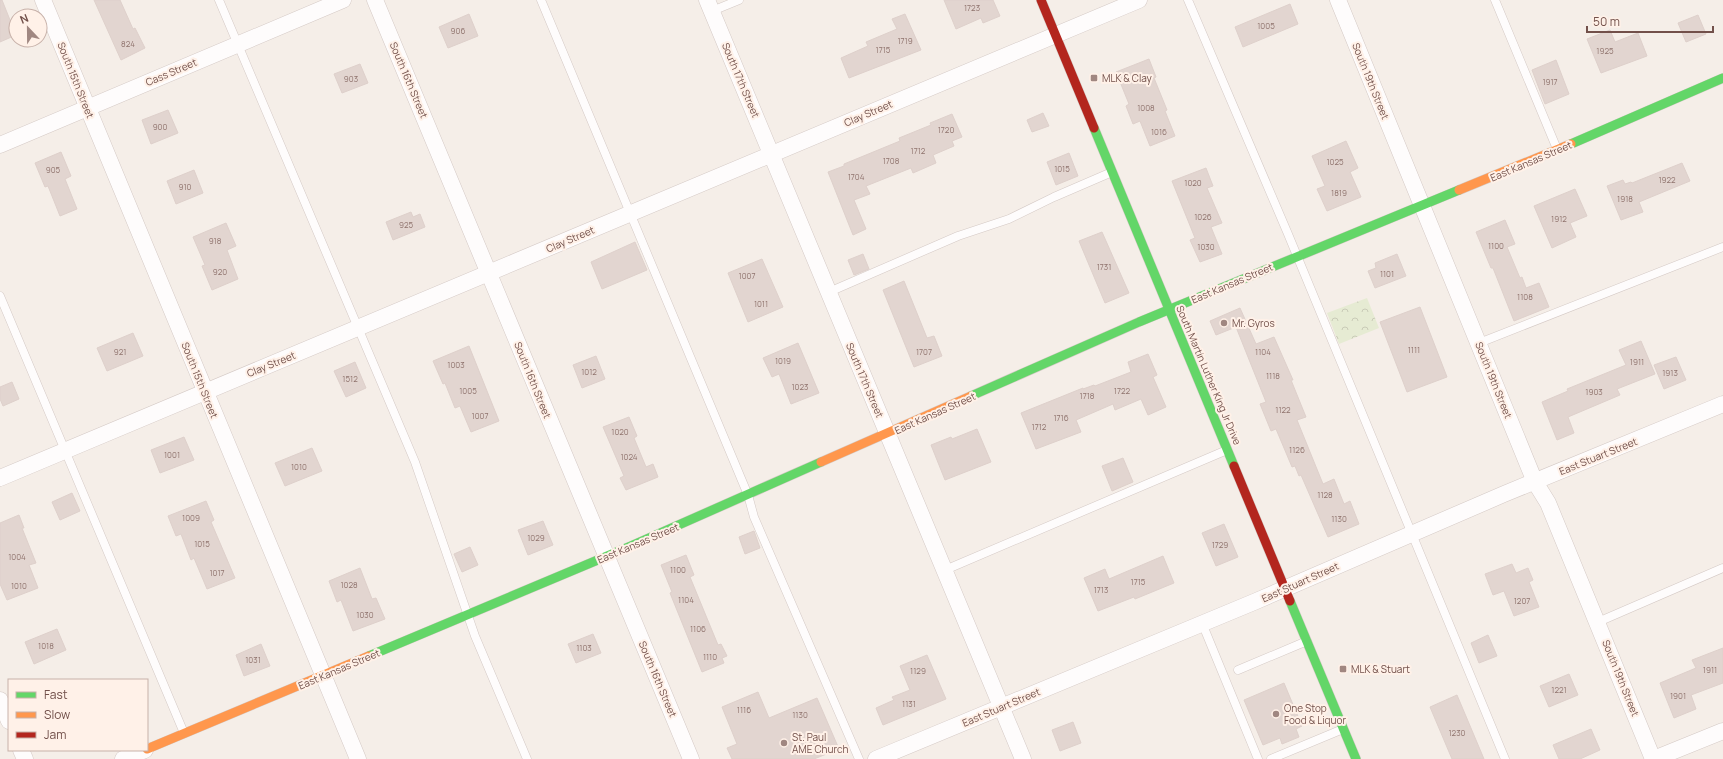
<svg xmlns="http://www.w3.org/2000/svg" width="1723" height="759" font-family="Manrope,sans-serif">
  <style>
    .park { fill: url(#park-crowns) }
    .building { fill: #e2d5d0; stroke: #ded0cb }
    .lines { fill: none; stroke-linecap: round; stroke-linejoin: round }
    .lane-casing { stroke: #d4c9c5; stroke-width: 9 }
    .street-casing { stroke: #d4c9c5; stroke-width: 17 }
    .fast-casing { stroke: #d4c9c5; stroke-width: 10 }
    .slow-casing { stroke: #d4c9c5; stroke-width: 10 }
    .jam-casing { stroke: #d4c9c5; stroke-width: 10 }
    .lane { stroke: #fefcfc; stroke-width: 8 }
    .street { stroke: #fefcfc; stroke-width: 16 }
    .fast { stroke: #63d668; stroke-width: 9 }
    .slow { stroke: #ff974d; stroke-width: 9 }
    .jam { stroke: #b3261e; stroke-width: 9 }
    .poi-dot { fill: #a08781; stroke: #fff1e8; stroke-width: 1.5 }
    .labels { text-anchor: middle; stroke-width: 4; stroke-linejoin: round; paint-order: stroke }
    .number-label { font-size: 8px; fill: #90746e }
    .street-label { font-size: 10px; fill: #72504a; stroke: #fff1e8 }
    .poi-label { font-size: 10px; fill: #72504a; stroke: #fff1e8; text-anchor: start }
  </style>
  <defs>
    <pattern id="park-crowns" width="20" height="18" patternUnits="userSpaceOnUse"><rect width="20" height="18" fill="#e6ebd3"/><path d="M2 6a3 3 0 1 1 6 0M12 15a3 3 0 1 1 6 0" fill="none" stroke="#c9cbb7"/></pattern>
  </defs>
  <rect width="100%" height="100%" fill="#f5eee8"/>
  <polygon class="park" points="1367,298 1379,328 1339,344 1327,313"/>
  <g class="building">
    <polygon points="0,0 2,0 16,35 0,42"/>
    <polygon points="94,0 120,0 133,29 135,28 145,48 121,60"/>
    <polygon points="944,0 993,0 1000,16 983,23 981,18 956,29"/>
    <polygon points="1290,4 1298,24 1243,47 1235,27"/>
    <polygon points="469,14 478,36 448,48 439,27"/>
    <polygon points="905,14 921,50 849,78 841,58 868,46 866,42 897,29 892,19"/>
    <polygon points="1698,15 1706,34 1686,42 1678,23"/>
    <polygon points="1610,30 1615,42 1638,33 1647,56 1601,73 1587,39"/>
    <polygon points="1149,59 1156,77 1154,78 1167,110 1165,111 1175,136 1150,146 1140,121 1133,124 1126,106 1129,104 1116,72"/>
    <polygon points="1556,60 1569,94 1545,104 1532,70"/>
    <polygon points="360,64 368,83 342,93 334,74"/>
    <polygon points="168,110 178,133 151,144 142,120"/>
    <polygon points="1043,113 1049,126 1032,132 1027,120"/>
    <polygon points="952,114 962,137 952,141 954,146 933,155 936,163 913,173 911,168 866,186 870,194 854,200 866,229 853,235 828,172 844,166 844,164 900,141 899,138 931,125 930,123"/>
    <polygon points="1346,141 1358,168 1350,172 1361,197 1327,211 1317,189 1325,186 1312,156"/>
    <polygon points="61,152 71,176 65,179 77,209 60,216 48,186 45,187 35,163"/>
    <polygon points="1069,153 1078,176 1056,185 1047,162"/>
    <polygon points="1682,163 1690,181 1639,202 1643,212 1621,220 1607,186 1623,180 1625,184 1631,182 1632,183"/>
    <polygon points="1206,168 1213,186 1207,188 1222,223 1211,227 1222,254 1200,262 1190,240 1195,238 1172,181"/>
    <polygon points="194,170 203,193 176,204 167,181"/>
    <polygon points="1575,189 1587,216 1570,223 1576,237 1552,248 1534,206"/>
    <polygon points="411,212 413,217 420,214 425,227 393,240 386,222"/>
    <polygon points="1505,220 1515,244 1507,247 1520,278 1522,277 1526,288 1539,283 1549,307 1514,321 1493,268 1491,268 1476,232"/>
    <polygon points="226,223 236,246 227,250 238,279 212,290 202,266 205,265 193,237"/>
    <polygon points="1102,232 1129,293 1105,303 1079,241"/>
    <polygon points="635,242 647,270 602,289 591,262"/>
    <polygon points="863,254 869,269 854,275 848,260"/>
    <polygon points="1397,254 1406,276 1375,288 1368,271 1376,268 1375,263"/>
    <polygon points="762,259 783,307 748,322 728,273"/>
    <polygon points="904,281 927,338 934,336 942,356 914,367 883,290"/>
    <polygon points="1420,307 1447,377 1407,392 1380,322"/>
    <polygon points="1240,308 1256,344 1274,337 1293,380 1291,380 1306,417 1297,420 1323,484 1334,479 1344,504 1350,501 1359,524 1328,537 1301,475 1299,476 1295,466 1292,467 1276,429 1271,431 1260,404 1266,402 1236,327 1216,335 1210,321"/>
    <polygon points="133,333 143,356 107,371 97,348"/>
    <polygon points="1641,341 1655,374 1617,389 1620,395 1568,417 1574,433 1557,440 1542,402 1568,391 1567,389 1626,365 1619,350"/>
    <polygon points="798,343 819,393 791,404 779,374 772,377 763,358"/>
    <polygon points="469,346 499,421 471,432 460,406 455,408 445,383 443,384 433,361"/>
    <polygon points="1148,354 1157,375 1153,377 1166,407 1148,415 1141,399 1115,410 1113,404 1076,420 1081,432 1036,449 1021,413 1083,388 1083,389 1094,385 1095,386 1131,372 1128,362"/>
    <polygon points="596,356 605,379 582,388 573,365"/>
    <polygon points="1676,357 1686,380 1664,389 1654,365"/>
    <polygon points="355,362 366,388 346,397 334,371"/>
    <polygon points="12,382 19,399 3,406 0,399 0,387"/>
    <polygon points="629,417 637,436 634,438 646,467 653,464 658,477 626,490 620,478 624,476 603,427"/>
    <polygon points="977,429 991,462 945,480 931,445 951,437 952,439"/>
    <polygon points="184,437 194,460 160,473 151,450"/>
    <polygon points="312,448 322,471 285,486 275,463"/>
    <polygon points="1123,458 1133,482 1112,491 1102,466"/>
    <polygon points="72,493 80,511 60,520 52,502"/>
    <polygon points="206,501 214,520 211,522 235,578 207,589 194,558 191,560 181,534 176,536 168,516"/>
    <polygon points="19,515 24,528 22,528 36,563 29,565 38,588 7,600 0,584 0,523"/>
    <polygon points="543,521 553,545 528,555 518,530"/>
    <polygon points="1224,524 1238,557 1216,566 1202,533"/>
    <polygon points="754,531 760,548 745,554 739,537"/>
    <polygon points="470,547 478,565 462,572 454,554"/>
    <polygon points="686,555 694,575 690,577 718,645 721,644 727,656 722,658 724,663 702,672 670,593 672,592 661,565"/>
    <polygon points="1163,556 1174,583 1135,599 1134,597 1098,611 1084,578 1105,569 1109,579"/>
    <polygon points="1512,564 1516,573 1528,568 1533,580 1529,582 1539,607 1514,616 1504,591 1493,595 1485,574"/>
    <polygon points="360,568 372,599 376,598 385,619 353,631 341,600 337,602 329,581"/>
    <polygon points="57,629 66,650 34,664 25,642"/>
    <polygon points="593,634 601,653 576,663 568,644"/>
    <polygon points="1488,635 1497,656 1479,663 1471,643"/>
    <polygon points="261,644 270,666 244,676 236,655"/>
    <polygon points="1723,648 1723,683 1691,695 1696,709 1674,718 1660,683 1696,668 1692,660"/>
    <polygon points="927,655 946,699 883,725 876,708 894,700 892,697 910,690 900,666"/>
    <polygon points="1569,674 1578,695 1549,707 1540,686"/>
    <polygon points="1284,683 1302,726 1296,729 1299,737 1282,744 1280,738 1263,745 1244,700"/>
    <polygon points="758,692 769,718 817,698 839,749 814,759 732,759 727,748 737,744 722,707"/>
    <polygon points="1457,695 1484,759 1452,759 1430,707"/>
    <polygon points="1073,722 1081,743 1060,751 1052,730"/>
    <polygon points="1591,729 1600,750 1580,759 1559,759 1553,745"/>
  </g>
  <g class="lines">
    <defs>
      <g id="lane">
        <polyline points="219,0 415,462 475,636 527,759"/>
        <polyline points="541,0 748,495 754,517 859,759"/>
        <polyline points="1188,0 1288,234 1505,759"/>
        <polyline points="1495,0 1557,149"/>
        <polyline points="712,11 739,0"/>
        <polyline points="829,292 958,236 1009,219 1054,197 1112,172"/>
        <polyline points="0,296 184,733"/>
        <polyline points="1479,343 1723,247"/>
        <polyline points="945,570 1227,450"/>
        <polyline points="1598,622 1723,568"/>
        <polyline points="1202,623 1258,759"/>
        <polyline points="1238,670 1307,641"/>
        <polyline points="1271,759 1343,729"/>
      </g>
      <g id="street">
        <polyline points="43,0 358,759"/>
        <polyline points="375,0 691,759"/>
        <polyline points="707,0 1023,759"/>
        <polyline points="1338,0 1535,482 1548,503 1653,759"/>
        <polyline points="0,145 343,0"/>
        <polyline points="0,478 1139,0"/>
        <polyline points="0,700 9,721"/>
        <polyline points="21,750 25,759"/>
        <polyline points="123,759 145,750"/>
        <polyline points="876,759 1254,602 1504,494 1723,404"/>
        <polyline points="1654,759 1723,731"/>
      </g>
      <g id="fast">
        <polyline points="1094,128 1234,466"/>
        <polyline points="1571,144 1723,78"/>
        <polyline points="971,396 1139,322 1459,190"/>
        <polyline points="1290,601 1356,759"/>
        <polyline points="369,656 631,546 821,462"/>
      </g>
      <g id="slow">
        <polyline points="1459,190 1571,144"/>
        <polyline points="821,462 971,396"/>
        <polyline points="147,749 369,656"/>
      </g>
      <g id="jam">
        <polyline points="1041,0 1094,128"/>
        <polyline points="1234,466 1290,601"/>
      </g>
    </defs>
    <use href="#lane" class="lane-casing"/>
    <use href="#street" class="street-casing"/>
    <use href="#fast" class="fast-casing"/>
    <use href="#slow" class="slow-casing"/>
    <use href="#jam" class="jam-casing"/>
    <use href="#lane" class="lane"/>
    <use href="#street" class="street"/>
    <use href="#fast" class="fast"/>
    <use href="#slow" class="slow"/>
    <use href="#jam" class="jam"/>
  </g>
  <g class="poi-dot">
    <rect x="1090" y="74" width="8" height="8" rx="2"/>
    <circle cx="1224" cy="323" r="4"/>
    <rect x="1339" y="665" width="8" height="8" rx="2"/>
    <circle cx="1276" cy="714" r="4"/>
    <circle cx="784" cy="743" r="4"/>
  </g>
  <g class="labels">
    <g class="number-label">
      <text x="972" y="11">1723</text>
      <text x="1266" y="29">1005</text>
      <text x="458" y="34">906</text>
      <text x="905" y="44">1719</text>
      <text x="128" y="47">824</text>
      <text x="883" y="53">1715</text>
      <text x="1605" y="54">1925</text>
      <text x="351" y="82">903</text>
      <text x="1550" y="85">1917</text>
      <text x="1146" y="111">1008</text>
      <text x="160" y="130">900</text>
      <text x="946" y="133">1720</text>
      <text x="1159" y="135">1016</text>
      <text x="918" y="154">1712</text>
      <text x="891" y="164">1708</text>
      <text x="1335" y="165">1025</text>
      <text x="1062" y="172">1015</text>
      <text x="53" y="173">905</text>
      <text x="856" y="180">1704</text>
      <text x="1667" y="183">1922</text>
      <text x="1193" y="186">1020</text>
      <text x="185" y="190">910</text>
      <text x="1339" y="196">1819</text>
      <text x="1625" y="202">1918</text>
      <text x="1203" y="220">1026</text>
      <text x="1559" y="222">1912</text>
      <text x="406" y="228">925</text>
      <text x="215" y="244">918</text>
      <text x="1496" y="249">1100</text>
      <text x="1206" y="250">1030</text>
      <text x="1104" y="270">1731</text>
      <text x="220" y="275">920</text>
      <text x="1387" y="277">1101</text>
      <text x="747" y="279">1007</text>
      <text x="1525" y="300">1108</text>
      <text x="761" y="307">1011</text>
      <text x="1414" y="353">1111</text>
      <text x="120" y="355">921</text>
      <text x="924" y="355">1707</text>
      <text x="1263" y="355">1104</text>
      <text x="783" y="364">1019</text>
      <text x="1637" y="365">1911</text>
      <text x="456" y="368">1003</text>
      <text x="589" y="375">1012</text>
      <text x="1670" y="376">1913</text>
      <text x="1273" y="379">1118</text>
      <text x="350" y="382">1512</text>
      <text x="800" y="390">1023</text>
      <text x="468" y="394">1005</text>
      <text x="1122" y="394">1722</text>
      <text x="1594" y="395">1903</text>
      <text x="1087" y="399">1718</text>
      <text x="1283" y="413">1122</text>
      <text x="480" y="419">1007</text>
      <text x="1061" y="421">1716</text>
      <text x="1039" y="430">1712</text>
      <text x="620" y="435">1020</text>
      <text x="1297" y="453">1126</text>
      <text x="172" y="458">1001</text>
      <text x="629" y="460">1024</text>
      <text x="299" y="470">1010</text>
      <text x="1325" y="498">1128</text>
      <text x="191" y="521">1009</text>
      <text x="1339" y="522">1130</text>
      <text x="536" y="541">1029</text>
      <text x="202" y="547">1015</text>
      <text x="1220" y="548">1729</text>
      <text x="17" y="560">1004</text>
      <text x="678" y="573">1100</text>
      <text x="217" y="576">1017</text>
      <text x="1138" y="585">1715</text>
      <text x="349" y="588">1028</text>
      <text x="19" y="589">1010</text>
      <text x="1101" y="593">1713</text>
      <text x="686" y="603">1104</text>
      <text x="1522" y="604">1207</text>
      <text x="365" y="618">1030</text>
      <text x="698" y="632">1106</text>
      <text x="46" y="649">1018</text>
      <text x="584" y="651">1103</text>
      <text x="710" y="660">1110</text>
      <text x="253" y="663">1031</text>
      <text x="1710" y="673">1911</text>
      <text x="918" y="674">1129</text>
      <text x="1559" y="693">1221</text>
      <text x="1678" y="699">1901</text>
      <text x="909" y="707">1131</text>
      <text x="744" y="713">1116</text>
      <text x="800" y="718">1130</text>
      <text x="1457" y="736">1230</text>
    </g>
    <g class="street-label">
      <text transform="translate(171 72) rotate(-23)" y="4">Cass Street</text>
      <text transform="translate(76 80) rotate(68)" y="4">South 15th Street</text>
      <text transform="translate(409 80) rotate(67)" y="4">South 16th Street</text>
      <text transform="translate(741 80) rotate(67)" y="4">South 17th Street</text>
      <text transform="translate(1371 81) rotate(68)" y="4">South 19th Street</text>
      <text transform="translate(868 113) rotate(-23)" y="4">Clay Street</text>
      <text transform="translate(1531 161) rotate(-23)" y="4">East Kansas Street</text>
      <text transform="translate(570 239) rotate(-23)" y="4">Clay Street</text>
      <text transform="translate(1232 283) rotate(-23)" y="4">East Kansas Street</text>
      <text transform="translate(271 364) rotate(-22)" y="4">Clay Street</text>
      <text transform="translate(1209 375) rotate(67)" y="4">South Martin Luther King Jr Drive</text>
      <text transform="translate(200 380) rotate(68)" y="4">South 15th Street</text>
      <text transform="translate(533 380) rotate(68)" y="4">South 16th Street</text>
      <text transform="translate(865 380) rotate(67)" y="4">South 17th Street</text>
      <text transform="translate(1494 380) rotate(68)" y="4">South 19th Street</text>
      <text transform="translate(935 413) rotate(-24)" y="4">East Kansas Street</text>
      <text transform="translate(1598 456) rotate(-22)" y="4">East Stuart Street</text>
      <text transform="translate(638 543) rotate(-23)" y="4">East Kansas Street</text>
      <text transform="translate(1300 582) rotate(-24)" y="4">East Stuart Street</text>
      <text transform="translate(339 669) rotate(-23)" y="4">East Kansas Street</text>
      <text transform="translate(1621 678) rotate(68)" y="4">South 19th Street</text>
      <text transform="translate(658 679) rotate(67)" y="4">South 16th Street</text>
      <text transform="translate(1001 707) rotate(-23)" y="4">East Stuart Street</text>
    </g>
    <g class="poi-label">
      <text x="1102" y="82">MLK &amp; Clay</text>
      <text x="1232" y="327">Mr. Gyros</text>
      <text x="1351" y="673">MLK &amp; Stuart</text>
      <text x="1284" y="712">One Stop<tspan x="1284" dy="12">Food &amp; Liquor</tspan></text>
      <text x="792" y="741">St. Paul<tspan x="792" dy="12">AME Church</tspan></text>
    </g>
  </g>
  <rect x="8" y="679" width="140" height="72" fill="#fff1e8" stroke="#c7b1a9"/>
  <rect x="16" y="692" width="20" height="6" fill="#63d668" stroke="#c7b1a9"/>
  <text x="44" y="699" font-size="12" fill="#72504a">Fast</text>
  <rect x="16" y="712" width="20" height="6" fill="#ff974d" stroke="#c7b1a9"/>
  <text x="44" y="719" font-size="12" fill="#72504a">Slow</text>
  <rect x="16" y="732" width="20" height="6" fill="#b3261e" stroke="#c7b1a9"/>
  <text x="44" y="739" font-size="12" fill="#72504a">Jam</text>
  <g transform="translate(28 28) rotate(338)"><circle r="19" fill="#fff1e8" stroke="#c7b1a9"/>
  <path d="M0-3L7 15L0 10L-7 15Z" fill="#a08781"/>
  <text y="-6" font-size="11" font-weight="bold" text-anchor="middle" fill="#72504a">N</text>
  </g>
  <path d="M1587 26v6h126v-6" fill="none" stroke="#72504a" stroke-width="2"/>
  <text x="1593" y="26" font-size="12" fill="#72504a" stroke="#fff1e8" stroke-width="3" paint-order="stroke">50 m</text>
</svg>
